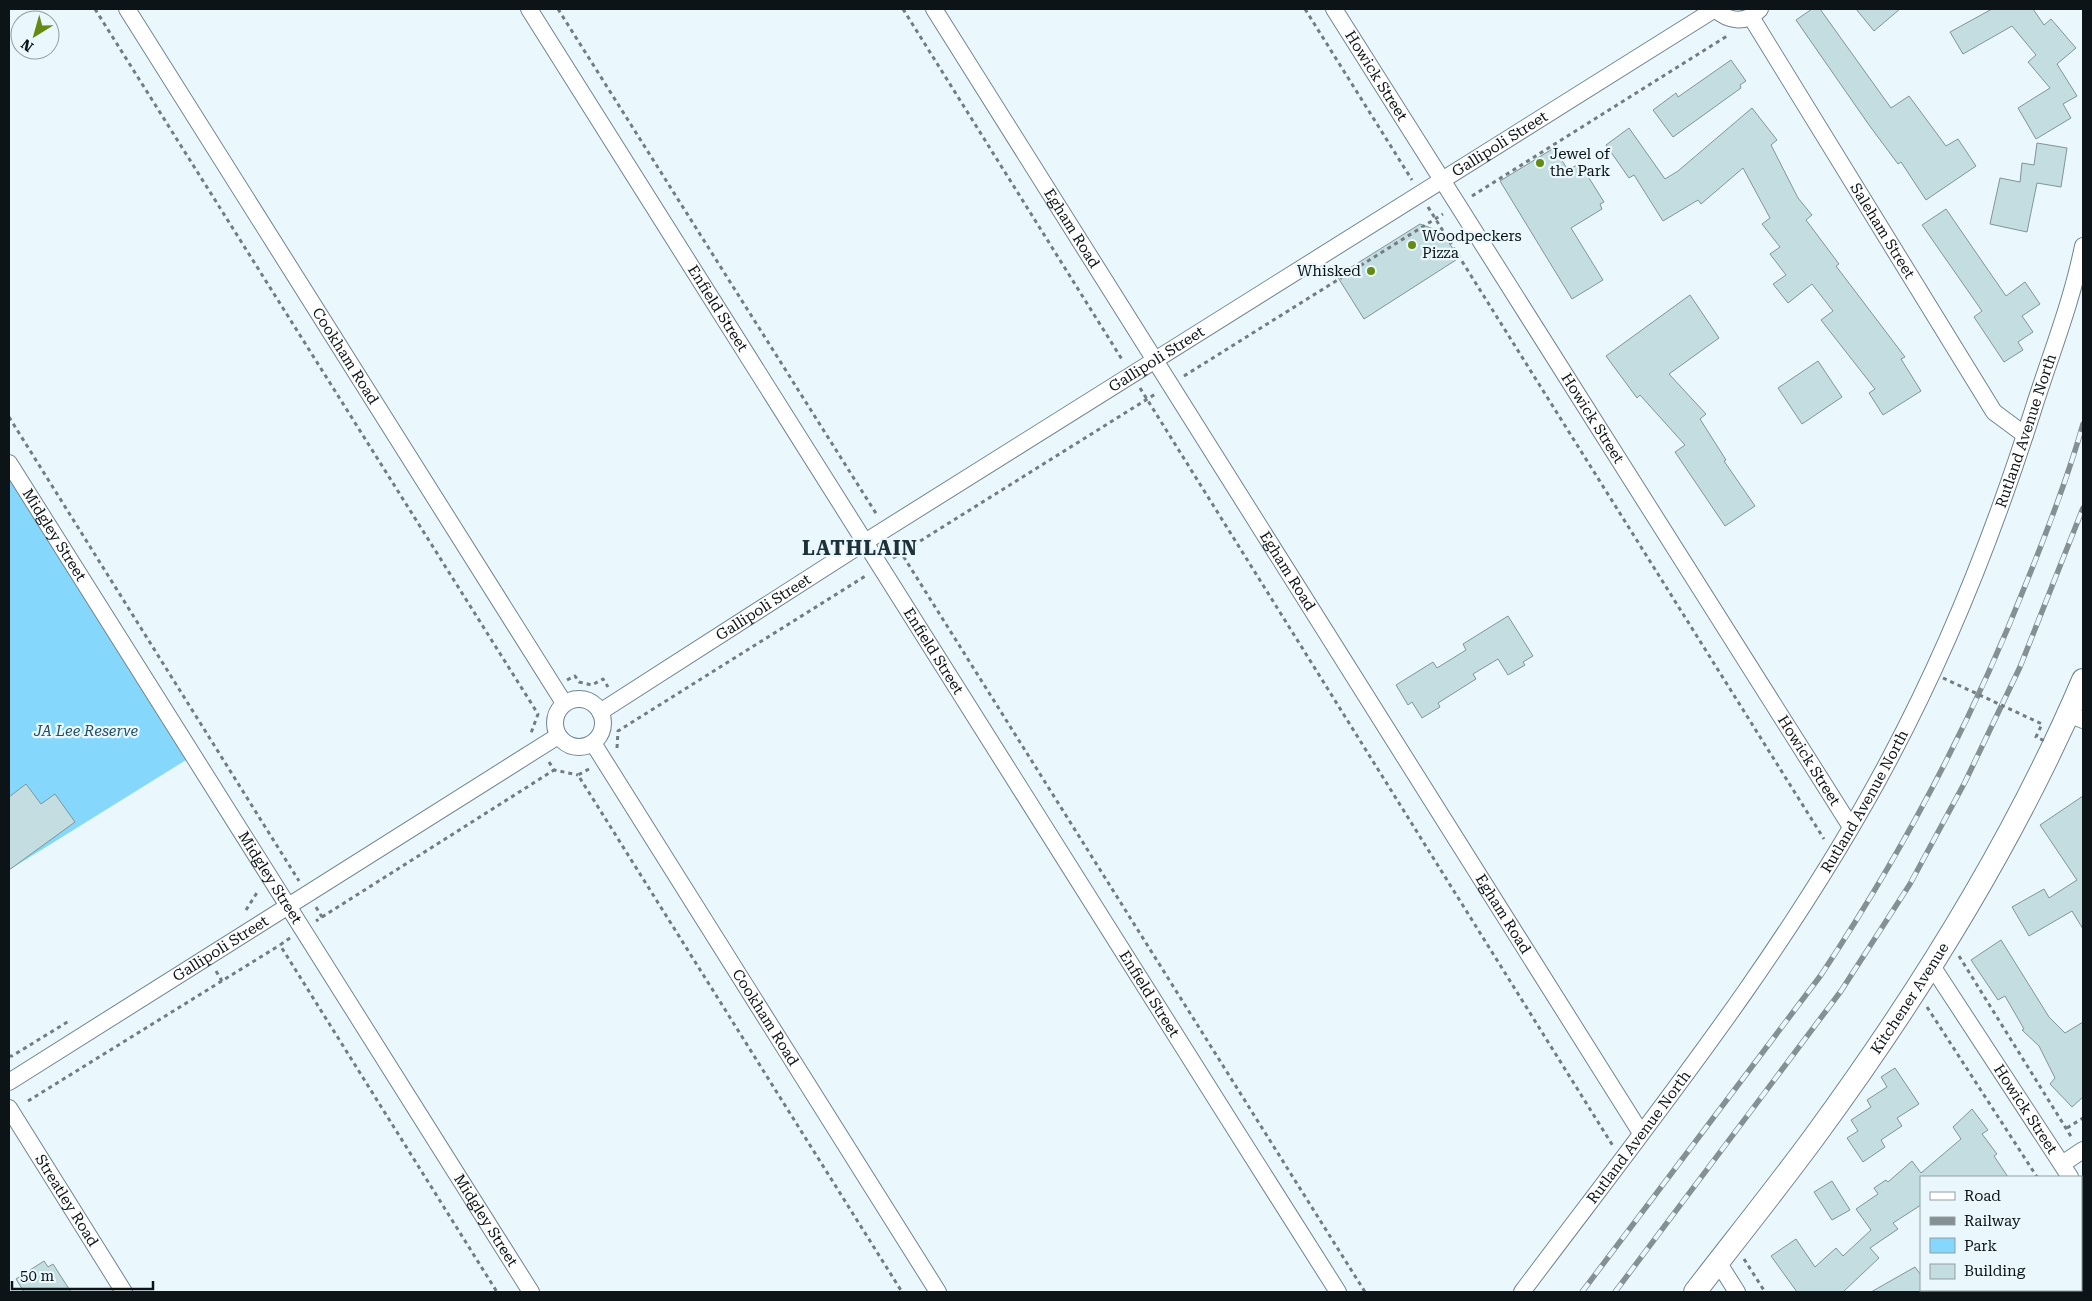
<svg xmlns="http://www.w3.org/2000/svg" width="2092" height="1301" font-family="'Roboto Serif',serif">
  <style>
    .green { fill: #85d8fb }
    .building { fill: #c4dde1; stroke: #7e9699 }
    .lines { fill: none; stroke-linecap: round; stroke-linejoin: round }
    .street-casing { stroke: #71858f; stroke-width: 18 }
    .secondary-casing { stroke: #71858f; stroke-width: 24 }
    .path { stroke: #727c81; stroke-width: 3; stroke-dasharray: 4 4; stroke-linecap: butt }
    .street { stroke: #fff; stroke-width: 16 }
    .secondary { stroke: #fff; stroke-width: 22 }
    .rail-casing { stroke: #859095; stroke-width: 5.5 }
    .rail { stroke: #eaf8fe; stroke-width: 4; stroke-dasharray: 11; stroke-linecap: butt }
    .path-bridge { stroke: #727c81; stroke-width: 3; stroke-dasharray: 4 4; stroke-linecap: butt }
    .poi-dot { fill: #648a12; stroke: #eaf8fe; stroke-width: 2 }
    .labels { text-anchor: middle; stroke-width: 4.5; stroke-linejoin: round; paint-order: stroke }
    .street-label { font-size: 15px; fill: #0c1417; stroke: #eaf8fe }
    .poi-label { font-size: 15px; fill: #0c1417; stroke: #eaf8fe; text-anchor: start }
    .park-label { font-size: 15px; font-style: italic; fill: #234f61; stroke: #eaf8fe }
    .district-label { font-size: 20px; font-weight: bold; letter-spacing: 1px; fill: #1e3038; stroke: #eaf8fe }
  </style>
  <rect width="100%" height="100%" fill="#eaf8fe"/>
  <polygon class="green" points="9,463 194,755 9,870"/>
  <g class="building">
    <polygon points="1812,9 1820,9 1891,108 1909,96 1946,146 1958,139 1976,166 1926,200 1901,162 1898,164 1869,125 1796,20"/>
    <polygon points="1856,9 1900,9 1874,31"/>
    <polygon points="1992,9 2033,9 2044,25 2051,19 2076,48 2057,64 2077,96 2063,104 2071,118 2036,139 2018,108 2050,88 2028,62 2036,55 2012,26 1963,54 1950,32"/>
    <polygon points="1731,60 1746,81 1740,85 1741,88 1673,137 1653,110 1676,93 1678,97"/>
    <polygon points="1752,108 1777,140 1771,145 1798,198 1812,215 1806,220 1839,264 1836,266 1905,357 1901,359 1921,391 1883,415 1869,393 1875,389 1821,320 1833,311 1812,284 1788,303 1773,284 1786,275 1770,254 1780,247 1762,224 1770,218 1743,168 1701,204 1698,200 1663,221 1634,175 1629,178 1606,145 1629,128 1665,179 1678,171"/>
    <polygon points="2037,143 2067,148 2061,187 2037,183 2027,232 1990,224 2000,178 2020,182 2022,163 2034,165"/>
    <polygon points="1554,148 1568,170 1577,165 1584,170 1604,202 1600,204 1602,209 1571,228 1603,280 1572,299 1500,181"/>
    <polygon points="1946,209 2006,296 2025,282 2040,304 2022,316 2033,332 2018,342 2023,350 2004,362 1974,317 1982,311 1922,225"/>
    <polygon points="1420,224 1442,232 1459,258 1364,319 1337,276"/>
    <polygon points="1690,295 1719,338 1669,374 1706,414 1700,419 1726,460 1724,461 1755,506 1725,526 1675,452 1685,445 1640,395 1637,398 1606,356"/>
    <polygon points="1818,361 1842,397 1802,424 1778,388"/>
    <polygon points="1508,616 1533,656 1523,662 1525,665 1508,675 1498,659 1473,674 1476,679 1438,703 1440,707 1422,718 1412,702 1408,705 1396,685 1433,662 1437,668 1466,650 1463,644"/>
    <polygon points="26,784 41,804 55,794 75,822 9,870 9,797"/>
    <polygon points="2083,796 2083,929 2072,911 2029,936 2012,907 2044,889 2049,898 2077,880 2040,825"/>
    <polygon points="2001,940 2049,1017 2065,1033 2083,1022 2083,1097 2072,1107 2050,1084 2055,1078 2039,1046 2022,1030 2024,1029 2005,996 1998,1000 1971,960"/>
    <polygon points="1895,1068 1919,1104 1897,1118 1902,1126 1881,1140 1885,1147 1863,1162 1847,1138 1858,1131 1851,1120 1871,1107 1867,1100 1887,1087 1881,1077"/>
    <polygon points="1972,1109 1988,1130 1982,1134 1997,1154 1994,1156 2008,1177 1921,1177 1921,1205 1893,1223 1898,1229 1870,1248 1879,1258 1843,1292 1797,1292 1771,1256 1796,1239 1815,1267 1836,1248 1843,1256 1871,1230 1856,1209 1878,1194 1874,1188 1886,1180 1888,1182 1912,1161 1921,1173 1961,1139 1953,1127"/>
    <polygon points="1832,1181 1850,1210 1832,1220 1814,1192"/>
    <polygon points="44,1261 48,1267 53,1264 71,1292 24,1292 16,1279"/>
    <polygon points="1915,1267 1921,1275 1921,1292 1871,1292"/>
  </g>
  <g class="lines">
    <defs>
      <g id="street">
        <path id="s1" d="M 127,9 L 564,703"/>
        <path id="s2" d="M 529,9 C 799,436 1067,865 1338,1292"/>
        <path id="s3" d="M 934,9 L 1641,1133"/>
        <path id="s4" d="M 1334,9 L 1851,827"/>
        <path d="M 1715,9 C 1729,22 1746,24 1760,9"/>
        <path id="s5" d="M 1751,17 L 1994,412 L 2025,435"/>
        <path id="s6" d="M 9,463 L 531,1292"/>
        <circle cx="579" cy="723" r="24"/>
        <path id="s7" d="M 600,712 L 865,542 L 1715,9"/>
        <polyline points="2068,714 2083,720"/>
        <path id="s8" d="M 593,743 L 938,1292"/>
        <path id="s9" d="M 1932,966 L 2070,1177"/>
        <path id="s10" d="M 9,1082 L 558,736"/>
        <path id="s11" d="M 9,1108 L 124,1292"/>
        <polyline points="2062,1164 2083,1150"/>
        <polyline points="2081,1194 2083,1198"/>
        <polyline points="1718,1262 1737,1292"/>
        <path id="s12" d="M 1522,1292 C 1651,1120 1789,949 1890,758 C 1950,645 1996,528 2034,407 C 2051,354 2072,301 2083,246"/>
      </g>
      <g id="secondary">
        <path id="s13" d="M 1695,1292 C 1735,1240 1776,1189 1815,1136 C 1919,994 2014,842 2083,680"/>
      </g>
    </defs>
    <use href="#street" class="street-casing"/>
    <use href="#secondary" class="secondary-casing"/>
    <g class="path">
      <polyline points="95,9 538,714 531,733"/>
      <polyline points="558,9 877,515"/>
      <polyline points="903,9 1123,361"/>
      <polyline points="1305,9 1412,180"/>
      <polyline points="1472,196 1727,36"/>
      <polyline points="1428,207 1824,839"/>
      <polyline points="1184,376 1443,214"/>
      <polyline points="1140,388 1613,1146"/>
      <polyline points="9,417 299,881"/>
      <polyline points="895,543 1365,1292"/>
      <polyline points="893,558 1157,393"/>
      <polyline points="567,680 575,676 579,682 592,685 603,679 608,687"/>
      <polyline points="617,748 618,731 867,575"/>
      <polyline points="549,762 554,770 578,775"/>
      <polyline points="589,769 578,775 902,1292"/>
      <polyline points="316,907 322,917 316,921"/>
      <polyline points="246,910 258,891"/>
      <polyline points="322,917 554,770"/>
      <polyline points="290,938 280,945 497,1292"/>
      <polyline points="1959,956 2072,1138"/>
      <polyline points="216,971 222,981"/>
      <polyline points="1927,1007 2037,1177"/>
      <polyline points="9,1056 12,1056 69,1021"/>
      <polyline points="28,1101 280,945"/>
      <polyline points="2067,1128 2083,1118"/>
      <polyline points="2081,1246 2083,1250"/>
      <polyline points="1744,1259 1765,1292"/>
    </g>
    <use href="#street" class="street"/>
    <use href="#secondary" class="secondary"/>
    <defs>
      <g id="rail">
        <path d="M 1582,1292 L 1821,975 C 1904,850 1972,721 2027,581 C 2048,529 2068,477 2083,424"/>
        <polyline points="1615,1292 1841,991 1910,884 1965,782 2020,667 2083,508"/>
      </g>
    </defs>
    <use href="#rail" class="rail-casing"/>
    <use href="#rail" class="rail"/>
    <polyline class="path-bridge" points="1943,678 2042,724 2036,737 2045,741"/>
  </g>
  <g class="poi-dot">
    <circle cx="1540" cy="163" r="5"/>
    <circle cx="1412" cy="245" r="5"/>
    <circle cx="1371" cy="271" r="5"/>
  </g>
  <g class="labels">
    <g class="street-label">
      <text dy="5" stroke="none"><textPath href="#s4" startOffset="79">Howick Street</textPath></text>
      <text dy="5" stroke="none"><textPath href="#s7" startOffset="1064">Gallipoli Street</textPath></text>
      <text dy="5" stroke="none"><textPath href="#s3" startOffset="259">Egham Road</textPath></text>
      <text dy="5" stroke="none"><textPath href="#s5" startOffset="251">Saleham Street</textPath></text>
      <text dy="5" stroke="none"><textPath href="#s2" startOffset="354">Enfield Street</textPath></text>
      <text dy="5" stroke="none"><textPath href="#s1" startOffset="410">Cookham Road</textPath></text>
      <text dy="5" stroke="none"><textPath href="#s7" startOffset="659">Gallipoli Street</textPath></text>
      <text dy="5" stroke="none"><textPath href="#s4" startOffset="484">Howick Street</textPath></text>
      <text dy="5" stroke="none"><textPath href="#s12" startOffset="1004">Rutland Avenue North</textPath></text>
      <text dy="5" stroke="none"><textPath href="#s6" startOffset="85">Midgley Street</textPath></text>
      <text dy="5" stroke="none"><textPath href="#s3" startOffset="664">Egham Road</textPath></text>
      <text dy="5" stroke="none"><textPath href="#s7" startOffset="194">Gallipoli Street</textPath></text>
      <text dy="5" stroke="none"><textPath href="#s2" startOffset="759">Enfield Street</textPath></text>
      <text dy="5" stroke="none"><textPath href="#s4" startOffset="889">Howick Street</textPath></text>
      <text dy="5" stroke="none"><textPath href="#s12" startOffset="599">Rutland Avenue North</textPath></text>
      <text dy="5" stroke="none"><textPath href="#s6" startOffset="490">Midgley Street</textPath></text>
      <text dy="5" stroke="none"><textPath href="#s3" startOffset="1069">Egham Road</textPath></text>
      <text dy="5" stroke="none"><textPath href="#s10" startOffset="250">Gallipoli Street</textPath></text>
      <text dy="5" stroke="none"><textPath href="#s2" startOffset="1164">Enfield Street</textPath></text>
      <text dy="5" stroke="none"><textPath href="#s13" startOffset="364">Kitchener Avenue</textPath></text>
      <text dy="5" stroke="none"><textPath href="#s8" startOffset="324">Cookham Road</textPath></text>
      <text dy="5" stroke="none"><textPath href="#s9" startOffset="171">Howick Street</textPath></text>
      <text dy="5" stroke="none"><textPath href="#s12" startOffset="194">Rutland Avenue North</textPath></text>
      <text dy="5" stroke="none"><textPath href="#s11" startOffset="109">Streatley Road</textPath></text>
      <text dy="5" stroke="none"><textPath href="#s6" startOffset="895">Midgley Street</textPath></text>
    </g>
    <g class="poi-label">
      <text x="1550" y="159">Jewel of<tspan x="1550" dy="17">the Park</tspan></text>
      <text x="1422" y="241">Woodpeckers<tspan x="1422" dy="17">Pizza</tspan></text>
      <text x="1361" y="276" text-anchor="end">Whisked</text>
    </g>
    <g class="park-label">
      <text x="86" y="736">JA Lee Reserve</text>
    </g>
    <g class="district-label">
      <text x="860" y="555">LATHLAIN</text>
    </g>
  </g>
  <rect width="2092" height="1301" fill="none" stroke="#0c1417" stroke-width="20"/>
  <rect x="1920" y="1176" width="162" height="115" fill="#eaf8fe" stroke="#919da2"/>
  <rect x="1930" y="1192" width="25" height="8" fill="#ffffff" stroke="#919da2"/>
  <text x="1964" y="1201" font-size="15" fill="#0c1417">Road</text>
  <rect x="1930" y="1217" width="25" height="8" fill="#859095" stroke="#919da2"/>
  <text x="1964" y="1226" font-size="15" fill="#0c1417">Railway</text>
  <rect x="1930" y="1238" width="25" height="15" fill="#85d8fb" stroke="#919da2"/>
  <text x="1964" y="1251" font-size="15" fill="#0c1417">Park</text>
  <rect x="1930" y="1264" width="25" height="15" fill="#c4dde1" stroke="#919da2"/>
  <text x="1964" y="1276" font-size="15" fill="#0c1417">Building</text>
  <g transform="translate(35 35) rotate(217)"><circle r="24" fill="#eaf8fe" stroke="#919da2"/>
  <path d="M0-4L9 19L0 12L-9 19Z" fill="#648a12"/>
  <text y="-8" font-size="14" font-weight="bold" text-anchor="middle" fill="#0c1417">N</text>
  </g>
  <path d="M12 1281v8h141v-8" fill="none" stroke="#0c1417" stroke-width="2.5"/>
  <text x="20" y="1281" font-size="15" fill="#0c1417" stroke="#eaf8fe" stroke-width="4" paint-order="stroke">50 m</text>
</svg>
